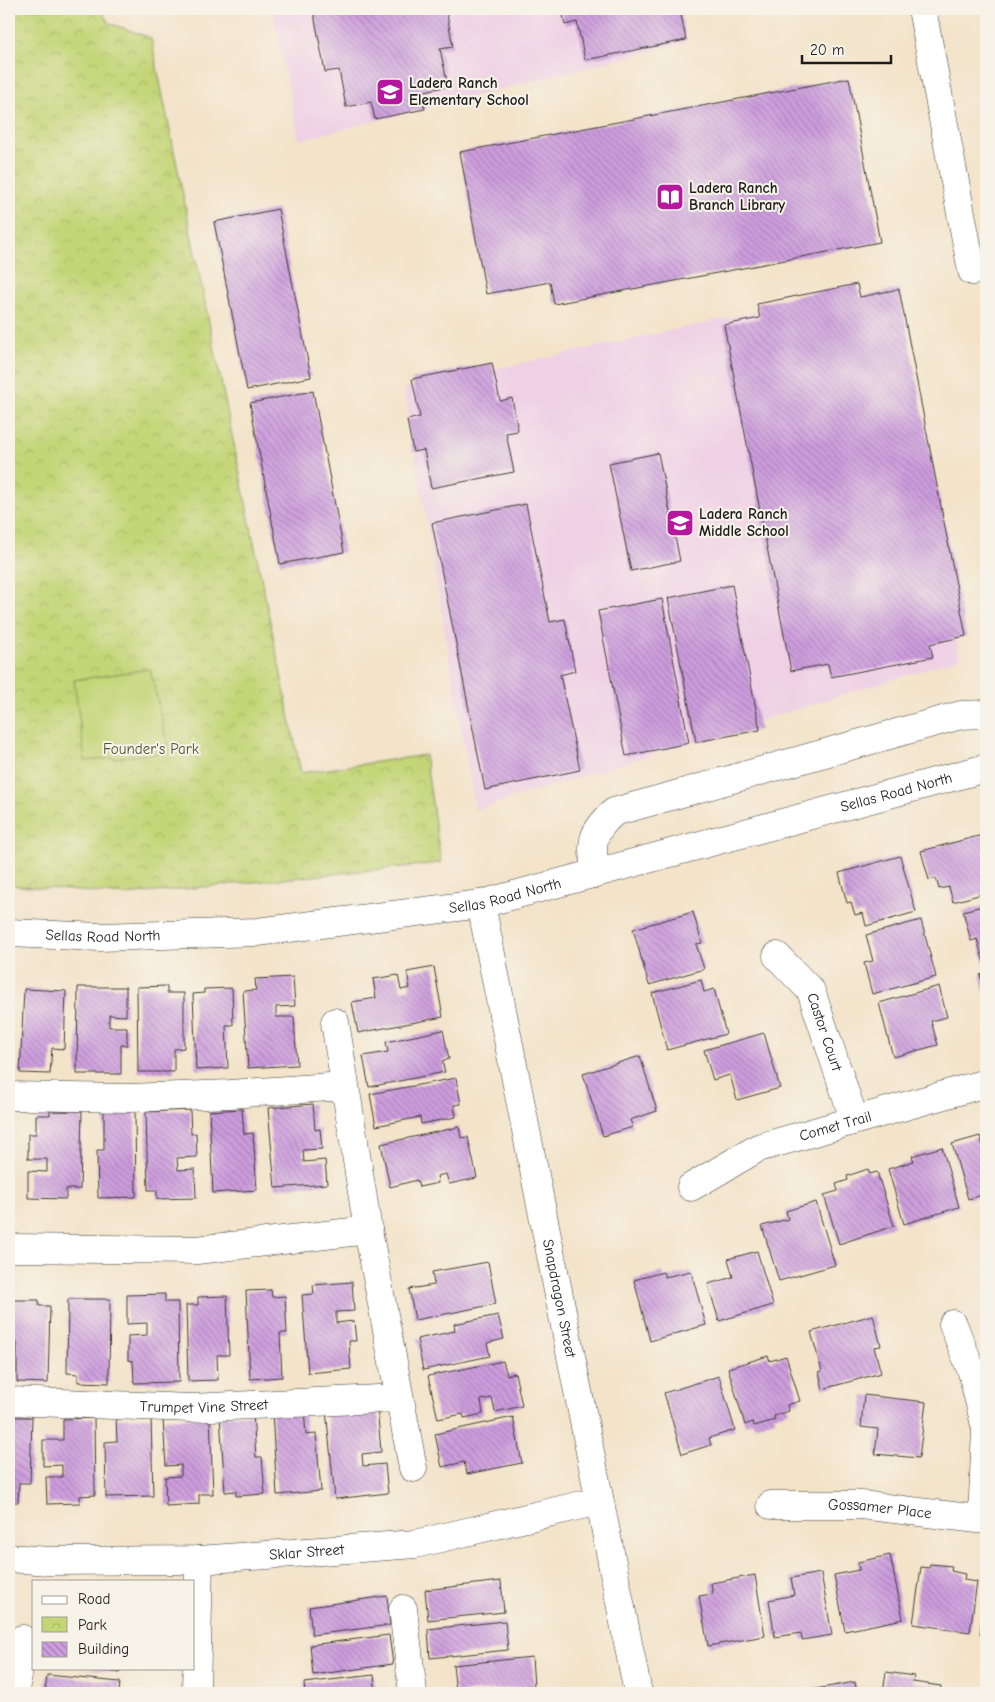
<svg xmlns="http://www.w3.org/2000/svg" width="995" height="1702" font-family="'Comic Neue',sans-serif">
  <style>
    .built { fill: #efd0e5 }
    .park { fill: url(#park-crowns); stroke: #70784a }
    .pitch { fill: #c4d577; stroke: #70784a }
    .building { fill: url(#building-back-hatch) }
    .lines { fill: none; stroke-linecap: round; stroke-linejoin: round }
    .minor-casing { stroke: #3c3a36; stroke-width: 29 }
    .minor { stroke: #fff; stroke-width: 28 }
    .labels { text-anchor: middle; stroke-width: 4; stroke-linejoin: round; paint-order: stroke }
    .poi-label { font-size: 15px; font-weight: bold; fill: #1c1c1c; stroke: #f7f3e8; text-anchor: start }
    .park-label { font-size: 15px; fill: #4e5437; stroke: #f7f3e8 }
    .street-label { font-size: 15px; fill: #1c1c1c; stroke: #f7f3e8 }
  </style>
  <defs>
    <pattern id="park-crowns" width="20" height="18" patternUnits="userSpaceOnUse" patternTransform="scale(1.25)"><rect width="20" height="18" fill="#c4d577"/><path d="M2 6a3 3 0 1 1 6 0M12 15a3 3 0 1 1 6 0" fill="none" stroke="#a8b666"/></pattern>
    <pattern id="building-back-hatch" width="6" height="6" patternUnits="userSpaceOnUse" patternTransform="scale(1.25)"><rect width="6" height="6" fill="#cd9dde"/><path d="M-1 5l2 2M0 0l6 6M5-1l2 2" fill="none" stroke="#a67fb3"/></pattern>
  </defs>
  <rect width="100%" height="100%" fill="#f7f3e8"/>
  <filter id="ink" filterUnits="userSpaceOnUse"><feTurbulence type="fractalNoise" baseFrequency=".02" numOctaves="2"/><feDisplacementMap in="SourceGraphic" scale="10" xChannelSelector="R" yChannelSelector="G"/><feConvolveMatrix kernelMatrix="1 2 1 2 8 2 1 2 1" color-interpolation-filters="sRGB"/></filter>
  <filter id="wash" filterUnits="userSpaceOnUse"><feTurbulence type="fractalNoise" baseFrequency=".0096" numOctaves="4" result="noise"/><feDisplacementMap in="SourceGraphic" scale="20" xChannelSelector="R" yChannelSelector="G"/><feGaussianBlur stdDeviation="1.12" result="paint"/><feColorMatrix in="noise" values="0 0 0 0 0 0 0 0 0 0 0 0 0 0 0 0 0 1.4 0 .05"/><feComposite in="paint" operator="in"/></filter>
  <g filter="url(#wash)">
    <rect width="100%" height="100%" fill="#f3e3c9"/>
    <g class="built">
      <polygon points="272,9 677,9 684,43 299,140"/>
      <polygon points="811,300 889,305 960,658 475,810 404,389"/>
    </g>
    <polygon class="park" points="9,9 100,9 109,23 151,38 301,773 425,755 441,863 126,895 9,885"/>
    <polygon class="pitch" points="150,669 169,752 85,761 74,680"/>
    <g id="blocks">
      <g class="building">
        <polygon points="313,9 446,9 453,47 440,49 448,86 421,92 425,109 375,119 371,102 346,107 339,70 325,72"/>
        <polygon points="562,9 680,9 686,40 585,60 577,22 565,25"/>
        <polygon points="849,78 880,242 554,304 550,282 486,294 460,152"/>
        <polygon points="278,209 311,377 247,390 214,222"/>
        <polygon points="857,284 860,297 899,289 966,636 930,644 933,657 831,677 828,664 791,671 724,325 760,318 757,304"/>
        <polygon points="492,363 500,401 512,398 518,431 506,433 514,472 431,488 424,450 413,452 407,420 420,417 412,379"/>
        <polygon points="313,391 344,552 280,564 250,403"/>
        <polygon points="658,453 680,561 631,571 609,463"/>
        <polygon points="526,504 550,622 565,619 575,671 560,675 580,770 485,790 432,523"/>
        <polygon points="732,585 760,730 696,742 668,598"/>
        <polygon points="662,599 689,743 626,756 598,611"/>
        <polygon points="986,834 986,893 953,902 949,887 939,889 936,878 929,880 921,851"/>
        <polygon points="900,856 916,912 866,926 863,913 855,915 851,902 847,903 839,873"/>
        <polygon points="986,905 986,962 984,963 977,939 971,941 963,911"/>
        <polygon points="693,912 702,943 696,944 704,969 649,985 633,929"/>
        <polygon points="921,920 936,977 872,994 864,963 873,961 866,935"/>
        <polygon points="434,967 443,1017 358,1033 352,1002 376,998 373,979 398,975 401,990 410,988 407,972"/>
        <polygon points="986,973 986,996 980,975"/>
        <polygon points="293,977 295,1006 276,1007 276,1017 294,1017 297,1065 248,1068 243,991 256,990 255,979"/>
        <polygon points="701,980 704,992 714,989 726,1034 667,1050 652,993"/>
        <polygon points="167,986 167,993 184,993 184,1048 174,1049 174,1072 138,1072 137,987"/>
        <polygon points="939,986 947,1017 931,1021 938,1045 893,1057 879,1003"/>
        <polygon points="78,987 126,987 126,1016 109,1015 109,1027 127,1027 127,1045 121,1045 121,1074 77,1074"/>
        <polygon points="232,988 233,1025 226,1025 228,1068 196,1070 193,994 204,993 204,989"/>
        <polygon points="24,989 66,991 64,1049 52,1048 50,1074 20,1073"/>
        <polygon points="443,1030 449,1059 442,1061 445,1072 369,1087 363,1056 388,1052 386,1042"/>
        <polygon points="764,1033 780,1088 737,1100 730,1075 713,1080 704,1050"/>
        <polygon points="640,1056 657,1111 630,1120 633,1127 603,1136 583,1074"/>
        <polygon points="456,1078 461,1104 454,1105 456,1117 421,1124 420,1117 376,1126 370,1094"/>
        <polygon points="313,1104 315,1130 320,1129 322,1149 303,1150 304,1162 325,1160 327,1184 275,1188 268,1108"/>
        <polygon points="242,1109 244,1134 253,1133 257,1190 213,1193 209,1111"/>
        <polygon points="190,1110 191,1134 196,1133 197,1157 177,1158 178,1170 195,1169 196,1198 157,1199 157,1190 148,1190 146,1112"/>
        <polygon points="50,1111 82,1111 80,1189 66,1189 66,1199 28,1198 28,1171 47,1172 47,1159 28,1159 28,1134 36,1134 36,1115 50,1115"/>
        <polygon points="104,1111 135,1111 136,1197 98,1198 97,1150 104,1150"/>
        <polygon points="459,1127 461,1138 468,1137 477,1178 449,1184 446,1174 437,1176 438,1183 419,1187 417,1180 390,1187 381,1144"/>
        <polygon points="980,1136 986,1154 986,1194 968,1199 952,1144"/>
        <polygon points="942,1147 959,1207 904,1224 888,1169 914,1161 912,1156"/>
        <polygon points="868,1169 870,1174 877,1172 894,1226 839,1244 824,1195 838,1191 836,1184 848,1180 847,1176"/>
        <polygon points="816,1202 835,1265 779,1281 762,1226 788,1219 786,1211"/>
        <polygon points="757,1251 773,1305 719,1321 708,1284 733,1277 728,1259"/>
        <polygon points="488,1262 496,1304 415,1320 409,1289 434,1285 432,1272"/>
        <polygon points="691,1271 706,1325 650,1341 634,1280 663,1272 665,1277"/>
        <polygon points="352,1282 354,1311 336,1312 336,1323 354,1321 356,1341 349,1341 351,1369 308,1373 302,1295 314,1294 313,1285"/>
        <polygon points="271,1290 272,1297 285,1296 287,1333 280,1333 282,1377 250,1379 246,1291"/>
        <polygon points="165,1294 165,1302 178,1302 179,1382 134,1383 133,1361 128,1360 128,1336 147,1335 147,1323 127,1324 127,1295"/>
        <polygon points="227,1296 229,1355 217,1355 218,1380 188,1381 186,1305 198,1305 198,1297"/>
        <polygon points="68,1299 110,1299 109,1383 78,1382 78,1374 67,1373"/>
        <polygon points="11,1300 39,1300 39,1306 50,1306 48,1383 17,1382 17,1343 10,1343"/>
        <polygon points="498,1315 504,1339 487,1343 490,1356 423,1370 417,1339 455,1331 454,1324"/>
        <polygon points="873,1315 881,1346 874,1347 881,1373 823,1389 819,1372 822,1371 811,1332"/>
        <polygon points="768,1356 770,1361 786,1356 800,1401 787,1405 789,1411 774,1416 775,1420 754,1426 753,1422 745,1425 728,1368"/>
        <polygon points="503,1361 507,1375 515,1373 522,1406 495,1412 492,1398 481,1400 483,1414 464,1418 463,1414 438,1419 428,1376"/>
        <polygon points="719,1376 735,1430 709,1438 711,1445 682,1454 664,1393"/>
        <polygon points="864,1395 926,1402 919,1458 875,1454 878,1429 861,1427"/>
        <polygon points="377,1405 381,1452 362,1454 363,1466 385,1464 388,1493 335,1499 326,1410"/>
        <polygon points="304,1410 306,1435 316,1434 321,1491 277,1495 272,1412"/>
        <polygon points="253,1414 256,1457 262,1457 265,1494 236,1496 236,1491 225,1492 220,1416"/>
        <polygon points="210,1416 213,1494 199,1494 199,1504 166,1506 165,1477 181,1476 181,1465 166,1466 163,1419"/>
        <polygon points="9,1417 32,1417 30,1483 19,1483 18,1502 9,1502"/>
        <polygon points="151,1417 153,1496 106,1497 105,1442 117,1441 116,1418"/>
        <polygon points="513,1417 522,1463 467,1474 464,1462 442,1467 435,1434"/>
        <polygon points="94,1418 95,1495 80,1496 80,1503 47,1504 46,1477 62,1477 62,1465 43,1466 43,1440 63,1440 63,1419"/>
        <polygon points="890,1555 903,1619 845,1631 834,1575 859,1570 858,1562"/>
        <polygon points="930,1564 952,1566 951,1571 965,1574 964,1580 977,1582 970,1632 913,1624 921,1567 929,1568"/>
        <polygon points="821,1573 832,1635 802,1640 801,1633 775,1637 769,1600 794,1595 791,1578"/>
        <polygon points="755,1575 765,1636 708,1646 699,1596 713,1594 711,1583"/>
        <polygon points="501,1581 504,1612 428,1620 425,1590"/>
        <polygon points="985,1593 986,1593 986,1635 980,1634"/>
        <polygon points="387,1596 390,1625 312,1635 309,1607"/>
        <polygon points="505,1621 508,1650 430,1658 428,1629"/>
        <polygon points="389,1635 393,1664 313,1675 310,1645"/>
        <polygon points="532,1657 534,1686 456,1693 453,1665"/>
        <polygon points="86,1668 121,1668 120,1673"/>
        <polygon points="886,1672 914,1676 913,1682 941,1686 940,1693 883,1693"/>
        <polygon points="47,1675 120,1682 119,1693 45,1693"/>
        <polygon points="374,1675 376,1693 305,1693 304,1683"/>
        <polygon points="855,1682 857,1693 800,1693 799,1692"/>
      </g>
    </g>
  </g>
  <g filter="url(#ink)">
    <use href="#blocks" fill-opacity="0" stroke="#3c3a36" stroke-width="1"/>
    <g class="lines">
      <defs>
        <g id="minor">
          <polyline points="922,9 972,271 986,267"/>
          <path d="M 595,874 C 592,842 589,835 614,812 L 961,715 L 986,714"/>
          <path id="s1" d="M 481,904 L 638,1693"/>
          <path id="s2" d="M 9,933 L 100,937 L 257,932 L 481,904 L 986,768"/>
          <path id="s3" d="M 777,956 L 811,991 L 854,1119"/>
          <polyline points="335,1022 368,1230 413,1468"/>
          <polyline points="9,1096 129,1098 230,1094 344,1086"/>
          <path id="s4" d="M 691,1187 L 758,1148 L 986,1083"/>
          <polyline points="9,1248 197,1250 368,1230"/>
          <polyline points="953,1324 972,1372 986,1429 982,1519"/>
          <path id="s5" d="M 9,1401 L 191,1408 L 399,1398"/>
          <path id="s6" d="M 771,1505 L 861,1505 L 986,1520"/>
          <path id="s7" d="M 9,1558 L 49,1561 L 199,1560 L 415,1544 L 599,1501"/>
          <polyline points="403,1609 413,1693"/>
          <polyline points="16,1693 22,1639"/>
          <polyline points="196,1693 199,1560"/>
        </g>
      </defs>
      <use href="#minor" class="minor-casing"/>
      <use href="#minor" class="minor"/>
    </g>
  </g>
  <defs>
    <symbol id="school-square" viewBox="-11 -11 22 22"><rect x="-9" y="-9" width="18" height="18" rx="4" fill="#b5179e" stroke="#f7f3e8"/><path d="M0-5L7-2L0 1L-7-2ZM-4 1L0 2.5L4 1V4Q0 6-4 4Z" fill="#fff"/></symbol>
    <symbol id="library-square" viewBox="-11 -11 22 22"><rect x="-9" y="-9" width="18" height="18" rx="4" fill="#b5179e" stroke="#f7f3e8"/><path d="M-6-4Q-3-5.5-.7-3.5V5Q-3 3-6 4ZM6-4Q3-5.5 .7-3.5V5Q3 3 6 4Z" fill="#fff"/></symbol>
  </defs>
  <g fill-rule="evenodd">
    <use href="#school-square" x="374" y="76" width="32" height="32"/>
    <use href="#library-square" x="654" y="181" width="32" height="32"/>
    <use href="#school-square" x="664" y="507" width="32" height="32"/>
  </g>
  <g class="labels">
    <g class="poi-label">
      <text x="409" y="88">Ladera Ranch<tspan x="409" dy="17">Elementary School</tspan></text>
      <text x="689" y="193">Ladera Ranch<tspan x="689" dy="17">Branch Library</tspan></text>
      <text x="699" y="519">Ladera Ranch<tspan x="699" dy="17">Middle School</tspan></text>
    </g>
    <g class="park-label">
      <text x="151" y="754">Founder's Park</text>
    </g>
    <g class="street-label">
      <text dy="5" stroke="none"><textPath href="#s2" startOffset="904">Sellas Road North</textPath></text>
      <text dy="5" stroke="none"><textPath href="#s2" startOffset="499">Sellas Road North</textPath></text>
      <text dy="5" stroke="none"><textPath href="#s2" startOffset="94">Sellas Road North</textPath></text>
      <text dy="5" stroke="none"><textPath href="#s3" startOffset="92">Castor Court</textPath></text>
      <text dy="5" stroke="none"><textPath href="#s4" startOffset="158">Comet Trail</textPath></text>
      <text dy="5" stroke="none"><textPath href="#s1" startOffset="402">Snapdragon Street</textPath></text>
      <text dy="5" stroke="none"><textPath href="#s5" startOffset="195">Trumpet Vine Street</textPath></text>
      <text dy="5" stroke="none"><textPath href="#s6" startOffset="109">Gossamer Place</textPath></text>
      <text dy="5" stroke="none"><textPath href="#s7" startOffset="298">Sklar Street</textPath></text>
    </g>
  </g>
  <rect width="995" height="1702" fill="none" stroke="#f7f3e8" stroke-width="30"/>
  <rect x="32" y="1580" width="162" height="90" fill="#f7f3e8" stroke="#9f9d96"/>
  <rect x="42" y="1596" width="25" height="8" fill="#ffffff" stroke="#9f9d96"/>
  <text x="78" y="1604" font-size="15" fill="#1c1c1c">Road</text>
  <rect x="42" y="1617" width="25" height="15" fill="url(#park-crowns)" stroke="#9f9d96"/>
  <text x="78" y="1630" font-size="15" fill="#1c1c1c">Park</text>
  <rect x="42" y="1642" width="25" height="15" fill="url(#building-back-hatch)" stroke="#9f9d96"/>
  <text x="78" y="1654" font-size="15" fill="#1c1c1c">Building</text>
  <path d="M802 55v8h89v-8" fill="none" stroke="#1c1c1c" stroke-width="2.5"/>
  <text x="810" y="55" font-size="15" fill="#1c1c1c" stroke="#f7f3e8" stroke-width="4" paint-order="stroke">20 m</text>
</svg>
